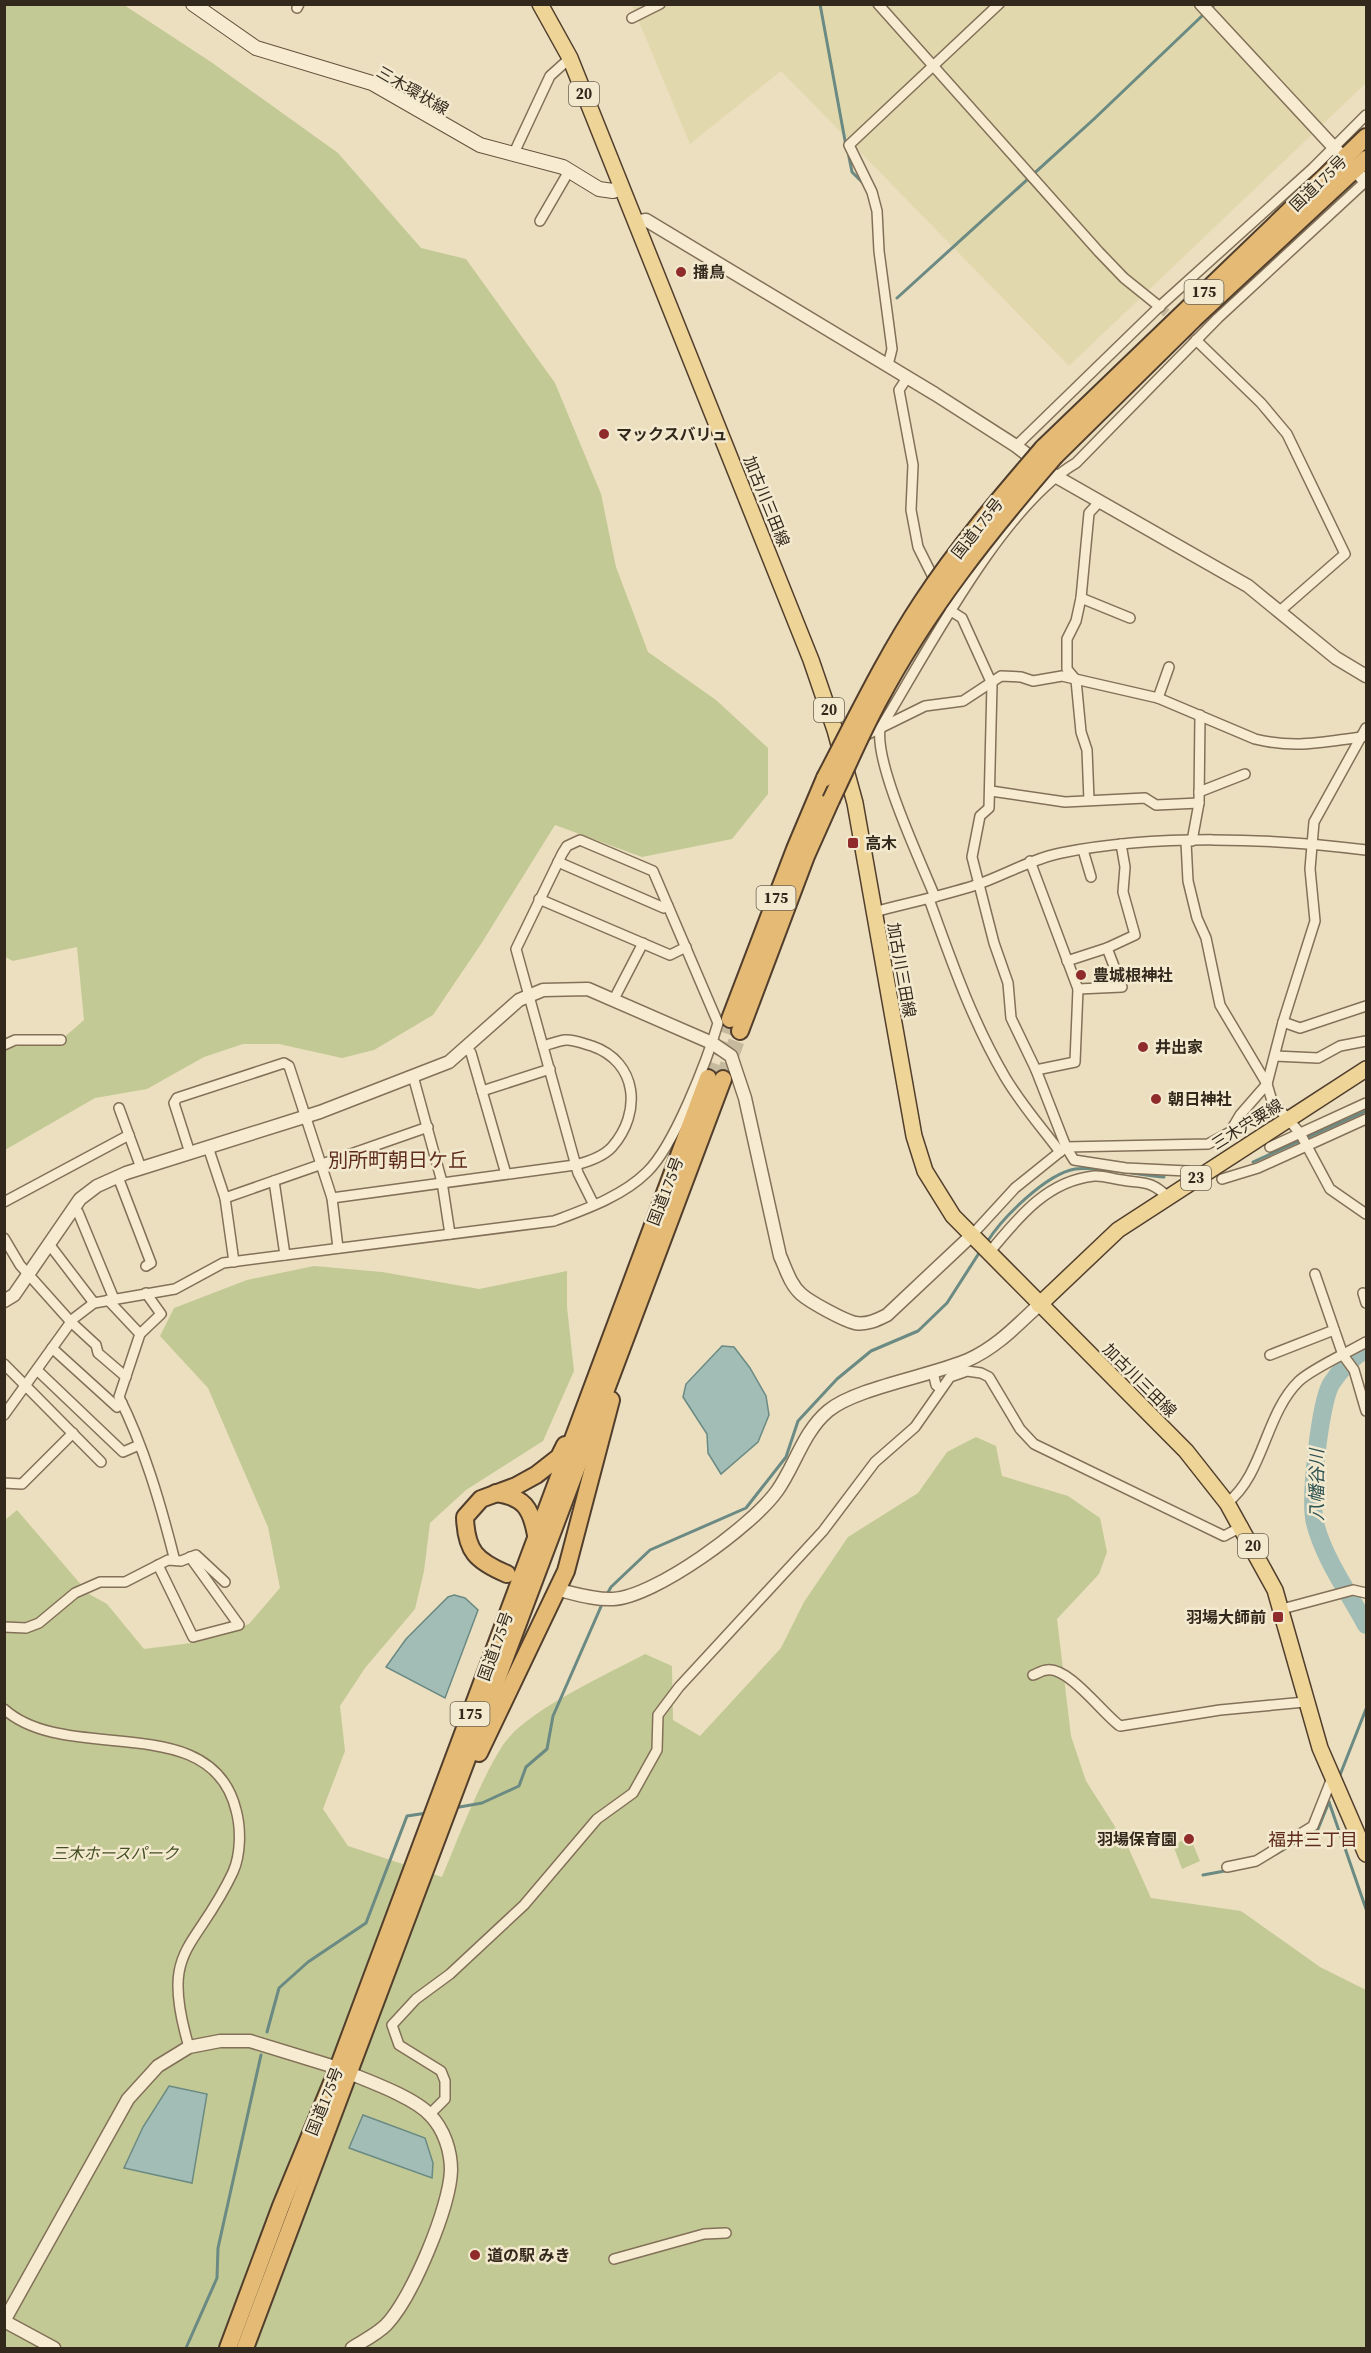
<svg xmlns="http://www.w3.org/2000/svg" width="1371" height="2353" font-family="'Source Serif 4','Noto Sans JP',serif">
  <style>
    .farmland { fill: #e1d9ad }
    .green { fill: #c2c994 }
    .water { fill: #a2bdb6; stroke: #6a8a83; stroke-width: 1.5 }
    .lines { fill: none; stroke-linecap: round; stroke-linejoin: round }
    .stream { stroke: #6a8a83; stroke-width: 3 }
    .river { stroke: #a2bdb6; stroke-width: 18 }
    .minor-tunnel { stroke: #c6ba9e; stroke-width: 9; stroke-dasharray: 9 4.5; stroke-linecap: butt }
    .trunk-tunnel { stroke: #c6ba9e; stroke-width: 16; stroke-dasharray: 16 8; stroke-linecap: butt }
    .minor-casing { stroke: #837058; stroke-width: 12 }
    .tertiary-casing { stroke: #837058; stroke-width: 15 }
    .secondary-casing { stroke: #65513c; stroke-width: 16 }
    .primary-casing { stroke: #513e2d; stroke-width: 18 }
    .trunk-casing { stroke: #513e2d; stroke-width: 20 }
    .minor { stroke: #f7ecd2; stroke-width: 9 }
    .tertiary { stroke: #f7ecd2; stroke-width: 12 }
    .secondary { stroke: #f7ecd2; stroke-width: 14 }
    .primary { stroke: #eed497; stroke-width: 15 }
    .trunk { stroke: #e4ba74; stroke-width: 16 }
    .trunk-bridge-casing { stroke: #513e2d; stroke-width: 20; stroke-linecap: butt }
    .trunk-bridge { stroke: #e4ba74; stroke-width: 16 }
    .poi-dot { fill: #8f2c2b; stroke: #f3e9ce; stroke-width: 2 }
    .labels { text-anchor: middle; stroke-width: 5; stroke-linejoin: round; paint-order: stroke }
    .shield { fill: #f3e9ce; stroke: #6d6251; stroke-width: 1.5 }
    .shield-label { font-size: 15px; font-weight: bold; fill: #33281c }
    .street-label { font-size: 16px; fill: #33281c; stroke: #f3e9ce }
    .poi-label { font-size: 16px; font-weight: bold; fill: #33281c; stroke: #f3e9ce; text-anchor: start }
    .park-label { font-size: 16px; font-style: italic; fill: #434f24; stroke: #f3e9ce }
    .water-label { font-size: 18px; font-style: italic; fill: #2c5251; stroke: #f3e9ce }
    .neighbourhood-label { font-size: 18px; fill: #5e2c1e; stroke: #f3e9ce }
    .quarter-label { font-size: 20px; fill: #5e2c1e; stroke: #f3e9ce }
  </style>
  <rect width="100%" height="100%" fill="#ebdfbf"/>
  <polygon class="farmland" points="632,5 1366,5 1366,83 1069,366 781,71 690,144"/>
  <g class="green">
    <polygon points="5,5 124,5 211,62 338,153 421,248 466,259 555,383 601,494 616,567 648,652 716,700 768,748 768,794 732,839 642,857 555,825 481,944 433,1015 374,1050 342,1058 279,1044 243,1044 204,1057 147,1089 95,1098 5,1150 4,1052 12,1047 61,1040 84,1020 77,947 13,961 5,957"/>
    <path d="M 314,1266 L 382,1272 L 479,1289 L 567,1271 L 567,1307 L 574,1371 L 543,1441 L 466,1490 L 430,1523 L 424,1571 L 415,1609 L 365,1668 L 340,1706 L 345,1751 L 323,1809 L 348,1846 L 442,1877 C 459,1836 480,1781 503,1745 C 525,1711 608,1674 645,1654 L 672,1666 L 673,1720 L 700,1736 L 781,1648 L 804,1602 L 848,1537 L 918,1493 L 947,1452 L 976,1437 L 996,1446 L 1002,1476 L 1068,1496 L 1100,1518 L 1107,1552 L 1099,1574 L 1057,1619 L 1071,1736 L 1086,1781 L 1128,1847 L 1151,1898 L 1241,1911 L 1320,1967 L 1366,1990 L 1366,2348 L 5,2348 L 5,1520 L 17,1510 L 89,1594 L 107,1604 L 144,1649 L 191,1643 L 249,1624 L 280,1588 L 268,1527 L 208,1388 L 160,1336 L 174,1308 L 247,1280 Z"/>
    <polygon points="1190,1837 1200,1861 1182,1869 1173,1845"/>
  </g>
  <g class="water">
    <polygon points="722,1346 734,1347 750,1368 766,1396 769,1415 758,1442 721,1474 708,1453 707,1434 683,1397 686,1384"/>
    <polygon points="454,1595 465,1598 478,1610 445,1698 386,1667 406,1639 448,1597"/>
    <polygon points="169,2086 207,2094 192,2183 124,2168 143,2127"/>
    <polygon points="363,2115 425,2138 433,2163 432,2178 349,2148"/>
  </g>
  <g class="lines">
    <g class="stream">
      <polyline points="820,4 846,146"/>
      <polyline points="1209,10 1215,4"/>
      <polyline points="848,152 852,172 865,185"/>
      <polyline points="897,298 1094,119 1204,14"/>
      <polyline points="1253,1162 1366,1111"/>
      <path d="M 987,1242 C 1002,1218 1046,1174 1075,1169 C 1095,1166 1141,1175 1164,1177"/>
      <polyline points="606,1596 611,1587 650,1550 746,1508 786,1457 798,1421 837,1379 871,1351 918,1331 947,1303 981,1250"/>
      <polyline points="1340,1775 1366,1709"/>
      <polyline points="1329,1802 1366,1909"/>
      <polyline points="454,1808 482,1803 519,1786 526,1767 547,1749 553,1716 603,1602"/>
      <polyline points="1276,1854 1318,1829 1329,1802"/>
      <polyline points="1203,1875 1257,1865"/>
      <polyline points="267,2032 279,1988 308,1962 366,1923 407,1816 427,1813"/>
      <polyline points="186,2348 217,2278 218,2248 261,2055"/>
    </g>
    <path class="river" d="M 1366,1349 C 1353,1357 1340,1370 1331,1384 C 1320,1403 1309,1501 1315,1523 C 1324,1559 1349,1593 1366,1625"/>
    <polyline class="minor-tunnel" points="1160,307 1196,340"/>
    <g class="trunk-tunnel">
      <polyline points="708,1078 730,1019"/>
      <polyline points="723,1079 740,1031"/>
    </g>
    <defs>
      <g id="minor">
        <polyline points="878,4 1099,252 1124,278 1160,307"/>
        <polyline points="297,8 299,4"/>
        <polyline points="632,18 660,4"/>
        <polyline points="513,155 550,76 570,58"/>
        <polyline points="540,221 569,171"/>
        <polyline points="1196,340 1261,403 1287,434 1345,554 1281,610"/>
        <polyline points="888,365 892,349 879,251 877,211 872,192 849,145 999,4"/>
        <polyline points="907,378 899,390 913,465 911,510 918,547 937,585"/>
        <polyline points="1016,446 1160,306 1313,168 1366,115"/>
        <polyline points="1081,598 1130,618"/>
        <polyline points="950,607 951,611 962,618 992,684 989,808 980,816 972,857 994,943 1008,983 1011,1018 1036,1070"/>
        <polyline points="1158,698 1169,667"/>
        <path d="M 860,738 L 925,706 L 963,701 L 1001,676 L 1021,677 L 1033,681 L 1062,676 L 1158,698 L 1255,739 C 1296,749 1321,742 1362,737"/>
        <polyline points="991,791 1065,802 1145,798 1156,805 1199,803"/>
        <polyline points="1199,792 1245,774"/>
        <polyline points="1089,800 1087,750 1081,732 1076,680 1067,669 1067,639 1076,621 1081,598 1089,513 1100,501"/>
        <polyline points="1192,841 1199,803 1200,715"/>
        <polyline points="1186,842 1188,881 1197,918 1206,938 1220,1005 1267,1084 1272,1101 1300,1133 1330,1189 1366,1214"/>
        <polyline points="1083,850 1091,877"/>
        <polyline points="1030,861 1078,989 1075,1062 1036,1070 1066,1147 1074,1160 1126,1168 1187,1171 1196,1177"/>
        <polyline points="558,862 664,908 668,906"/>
        <path d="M 935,897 C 920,860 875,765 880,729 C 926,654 1002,506 1076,463 L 1218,318 L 1366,181"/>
        <polyline points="539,899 670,955 686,947"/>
        <path d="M 929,899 C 951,960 972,1021 1005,1077 C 1021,1104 1042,1128 1060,1152"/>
        <path d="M 874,912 C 908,903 942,896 976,885 C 1005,875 1031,859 1061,853 C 1157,834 1270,838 1366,850"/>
        <polyline points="1067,961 1107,948 1135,935 1123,892 1125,867 1121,844"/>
        <polyline points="1078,989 1122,987 1107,948"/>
        <polyline points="614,999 643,943"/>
        <polyline points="1283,1022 1300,1028 1366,1006"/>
        <polyline points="4,1045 15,1040 61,1040"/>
        <polyline points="466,1047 471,1053 506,1174"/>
        <polyline points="1275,1056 1318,1058 1340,1046 1366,1041"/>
        <polyline points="413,1076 442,1182 450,1234"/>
        <polyline points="482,1091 550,1069"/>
        <polyline points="119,1108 141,1168"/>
        <polyline points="208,1147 225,1198 234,1262"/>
        <polyline points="1270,1147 1366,1103"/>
        <polyline points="190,1153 174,1103 177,1098 284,1063 289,1066 332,1198 338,1248"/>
        <polyline points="118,1177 151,1263 146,1266"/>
        <polyline points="1222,1179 1258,1168 1366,1119"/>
        <polyline points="274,1181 285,1255"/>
        <polyline points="225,1198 428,1127"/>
        <path d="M 332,1198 L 575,1165 C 587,1162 604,1156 612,1147 C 642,1113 638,1062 592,1046 C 584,1044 574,1039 565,1040 C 558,1041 550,1044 543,1046"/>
        <polyline points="4,1202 129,1135"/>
        <polyline points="73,1209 78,1212 114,1299"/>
        <polyline points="971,1236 1015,1188 1066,1147 1208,1144 1230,1132 1240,1115 1267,1084 1283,1022 1315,921 1310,869 1314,822 1366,728"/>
        <polyline points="4,1238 20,1265 71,1322 96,1345 98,1353 126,1377"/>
        <polyline points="49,1244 94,1303"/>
        <path d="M 988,1254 C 1017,1219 1046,1181 1094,1176 C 1103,1175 1113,1179 1122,1180 C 1145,1184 1150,1180 1168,1197"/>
        <polyline points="1315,1274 1343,1355 1354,1370 1366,1411"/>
        <path d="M 146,1293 L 161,1314 L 140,1334 L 119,1397 C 144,1447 160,1502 174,1557 L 172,1559"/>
        <polyline points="1363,1293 1366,1303"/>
        <polyline points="108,1300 140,1334"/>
        <polyline points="52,1348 117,1407 122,1403"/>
        <polyline points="1270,1355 1334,1330"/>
        <polyline points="4,1364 101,1462"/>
        <polyline points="37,1370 123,1452 139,1445"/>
        <polyline points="933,1372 936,1385 941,1389"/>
        <path d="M 4,1415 L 73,1319 L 94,1303 L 175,1289 L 223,1263 L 554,1221 C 586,1209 623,1196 647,1172 C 674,1146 707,1061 718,1023 L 653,871 L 580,840 L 567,846 L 562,854 L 516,949 L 578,1173 L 594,1205"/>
        <polyline points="4,1483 22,1484 73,1433"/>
        <path d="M 1227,1503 C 1264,1474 1265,1414 1299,1381 C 1313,1368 1349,1352 1366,1342"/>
        <polyline points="158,1565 193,1637 239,1625 190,1557"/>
        <polyline points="1282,1609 1353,1590 1366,1593"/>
        <polyline points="4,1627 26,1628 39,1623 75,1593 100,1582 125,1582 168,1560 181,1561 196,1555 225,1582"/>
        <path d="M 1033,1675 C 1037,1674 1042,1670 1047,1670 C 1069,1667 1102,1713 1120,1726 L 1220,1710 L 1305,1702"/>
        <path d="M 4,1709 C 67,1766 211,1708 236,1810 C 241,1828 241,1854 233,1872 C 195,1953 159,1946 189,2047"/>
        <polyline points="1227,1867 1256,1861 1313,1826 1332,1778"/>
        <polyline points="430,2114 445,2099 445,2081 441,2071 399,2045 392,2025 416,1999 450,1974 524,1905 597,1819 633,1793 657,1750 658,1715 679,1687 823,1531 875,1462 915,1427 950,1377 967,1371 981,1373 989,1377 1020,1429 1034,1444 1224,1536 1243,1526"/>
        <polyline points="614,2259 704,2234 726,2233"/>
      </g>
      <g id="tertiary">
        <polyline points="1201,4 1366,182"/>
        <polyline points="635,222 646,220 935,394 1016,446 1055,476 1248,586 1336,658 1366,676"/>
        <path d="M 4,1301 L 14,1295 L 80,1199 L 97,1186 L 126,1173 L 320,1112 L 449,1062 L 519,1000 L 543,990 L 588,989 L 712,1043 L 731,1056 L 745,1098 L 780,1256 C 786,1269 790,1284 801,1294 C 810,1302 843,1320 855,1323 C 867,1325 877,1320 887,1315 L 971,1236"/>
        <path d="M 559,1590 C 576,1594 595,1600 613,1599 C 655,1597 752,1526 777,1491 C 795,1466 803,1432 828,1411 C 855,1388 931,1376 968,1360 C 997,1347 1016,1326 1039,1305"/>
        <path d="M 349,2073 C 371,2082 415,2098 430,2115 C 444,2129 451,2151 451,2170 C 450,2207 412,2298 386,2325 C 377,2334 363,2341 352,2348"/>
        <polyline points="4,2321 128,2099 158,2066 189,2047 220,2041 250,2041 338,2068"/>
        <polyline points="4,2321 54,2348"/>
      </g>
      <polyline id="secondary" points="193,4 256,48 372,83 480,145 563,167 599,189 613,191 621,187"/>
      <g id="primary">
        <polyline points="540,4 570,58 811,660 835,730 855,803 914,1136 925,1171 953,1216 1186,1451 1227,1503 1275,1590 1320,1748 1366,1854"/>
        <polyline points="1039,1305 1118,1230 1366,1069"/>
      </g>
      <g id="trunk">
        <polyline points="1043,448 1366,137"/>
        <polyline points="1055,456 1194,319 1366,159"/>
        <polyline points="730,1019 795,849 825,778"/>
        <polyline points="740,1031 806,856 831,800"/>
        <path d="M 496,1493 C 524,1497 531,1508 536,1535"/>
        <path d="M 507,1574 C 476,1561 466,1551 465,1517 L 481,1499 L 516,1486 L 536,1475 L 559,1457 L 565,1445"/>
        <polyline points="479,1753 566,1571 611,1400"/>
        <polyline points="228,2348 281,2206 338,2068 708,1078"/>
        <polyline points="245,2348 723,1079"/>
      </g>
    </defs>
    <use href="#minor" class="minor-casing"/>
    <use href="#tertiary" class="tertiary-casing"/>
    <use href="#secondary" class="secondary-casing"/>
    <use href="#primary" class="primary-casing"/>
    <use href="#trunk" class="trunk-casing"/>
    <use href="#minor" class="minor"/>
    <use href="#tertiary" class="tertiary"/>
    <use href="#secondary" class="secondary"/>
    <use href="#primary" class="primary"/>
    <use href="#trunk" class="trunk"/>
    <defs>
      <g id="trunk-bridge">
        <path d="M 825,778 C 856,719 885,658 922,602 C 958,547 1001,497 1043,448"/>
        <path d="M 831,800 C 847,767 861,733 879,700 C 926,611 989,532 1055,456"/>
      </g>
    </defs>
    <use href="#trunk-bridge" class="trunk-bridge-casing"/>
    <use href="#trunk-bridge" class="trunk-bridge"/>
  </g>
  <g class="poi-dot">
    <circle cx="681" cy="272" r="6"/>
    <circle cx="604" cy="434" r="6"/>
    <rect x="847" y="837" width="12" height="12" rx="3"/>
    <circle cx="1081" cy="975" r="6"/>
    <circle cx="1143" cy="1047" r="6"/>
    <circle cx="1156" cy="1099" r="6"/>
    <rect x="1272" y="1611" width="12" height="12" rx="3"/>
    <circle cx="1189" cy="1839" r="6"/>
    <circle cx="475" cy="2255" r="6"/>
  </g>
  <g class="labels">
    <g class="shield">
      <rect x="569" y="82" width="30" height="24" rx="4.5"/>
      <rect x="1184.5" y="280" width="39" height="24" rx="4.5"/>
      <rect x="814" y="698" width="30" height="24" rx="4.5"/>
      <rect x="756.5" y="886" width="39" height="24" rx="4.5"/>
      <rect x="1181" y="1166" width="30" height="24" rx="4.5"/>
      <rect x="1238" y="1534" width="30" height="24" rx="4.5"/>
      <rect x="450.5" y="1702" width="39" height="24" rx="4.5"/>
    </g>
    <g class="shield-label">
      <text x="584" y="99">20</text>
      <text x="1204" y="297">175</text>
      <text x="829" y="715">20</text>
      <text x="776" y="903">175</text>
      <text x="1196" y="1183">23</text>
      <text x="1253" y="1551">20</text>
      <text x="470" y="1719">175</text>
    </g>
    <g class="street-label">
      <text transform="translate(413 90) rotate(30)" y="6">三木環状線</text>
      <text transform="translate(1318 183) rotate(-44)" y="6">国道175号</text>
      <text transform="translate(767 501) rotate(68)" y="6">加古川三田線</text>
      <text transform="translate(977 528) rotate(-52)" y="6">国道175号</text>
      <text transform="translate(902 970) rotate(80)" y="6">加古川三田線</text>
      <text transform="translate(1247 1124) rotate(-32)" y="6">三木宍粟線</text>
      <text transform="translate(665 1191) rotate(-69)" y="6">国道175号</text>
      <text transform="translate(1140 1380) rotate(45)" y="6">加古川三田線</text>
      <text transform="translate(495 1646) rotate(-70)" y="6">国道175号</text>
      <text transform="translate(324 2101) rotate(-68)" y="6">国道175号</text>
    </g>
    <g class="poi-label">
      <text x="693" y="278">播鳥</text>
      <text x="616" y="440">マックスバリュ</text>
      <text x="865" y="849">高木</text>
      <text x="1093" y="981">豊城根神社</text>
      <text x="1155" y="1053">井出家</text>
      <text x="1168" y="1105">朝日神社</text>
      <text x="1266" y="1623" text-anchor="end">羽場大師前</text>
      <text x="1177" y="1845" text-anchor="end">羽場保育園</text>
      <text x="487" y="2261">道の駅 みき</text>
    </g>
    <g class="park-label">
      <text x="115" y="1859">三木ホースパーク</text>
    </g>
    <g class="water-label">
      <text transform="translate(1317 1485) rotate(-90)" y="6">八幡谷川</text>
    </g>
    <g class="neighbourhood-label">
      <text x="1313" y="1846">福井三丁目</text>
    </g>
    <g class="quarter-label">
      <text x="398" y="1167">別所町朝日ケ丘</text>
    </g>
  </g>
  <rect width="1371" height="2353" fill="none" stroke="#33281c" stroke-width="12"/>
</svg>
